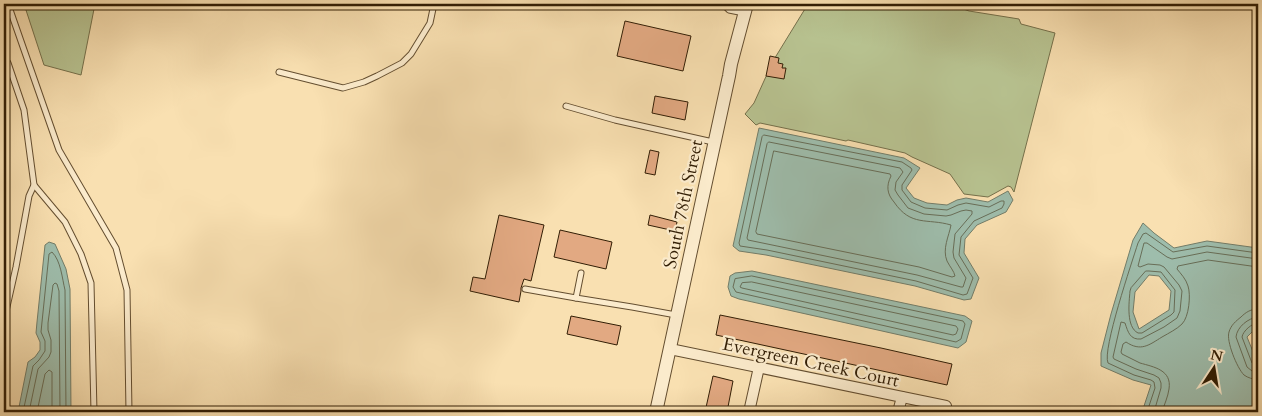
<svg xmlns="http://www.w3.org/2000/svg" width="1262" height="416" font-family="Cardo,serif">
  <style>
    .green { fill: #b8c391; stroke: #75704b }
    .water { fill: #9ebdac; stroke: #737d69; fill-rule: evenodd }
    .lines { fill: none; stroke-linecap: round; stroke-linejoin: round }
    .shore { stroke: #686e58; stroke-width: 1 }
    .building { fill: #e2a982; stroke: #321e05 }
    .service-casing { stroke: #644e30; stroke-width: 7 }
    .minor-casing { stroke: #644e30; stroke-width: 12 }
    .tertiary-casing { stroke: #644e30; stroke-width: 14 }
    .service { stroke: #fbebcc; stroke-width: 5 }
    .minor { stroke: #fbebcc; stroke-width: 10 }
    .tertiary { stroke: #fbebcc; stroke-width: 12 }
    .labels { text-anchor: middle; stroke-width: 4.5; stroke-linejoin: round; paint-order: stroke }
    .street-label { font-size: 18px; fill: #321e05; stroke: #fbebcc }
  </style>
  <rect width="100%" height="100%" fill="#f9e0b1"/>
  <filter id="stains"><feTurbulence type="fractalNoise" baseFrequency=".004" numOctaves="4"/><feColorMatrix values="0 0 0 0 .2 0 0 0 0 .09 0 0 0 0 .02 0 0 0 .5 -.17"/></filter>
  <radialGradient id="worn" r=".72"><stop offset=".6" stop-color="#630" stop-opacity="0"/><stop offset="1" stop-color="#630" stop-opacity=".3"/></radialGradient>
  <g class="green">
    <polygon points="24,4 95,4 81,75 44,65"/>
    <polygon points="808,4 950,4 969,11 1019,19 1021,24 1055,33 1014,192 1011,187 1008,186 988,197 964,194 950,174 912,157 905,153 848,140 846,141 760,123 756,125 745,114 754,103 773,61"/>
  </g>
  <g class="water">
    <polygon points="759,128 904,158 920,168 906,188 914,198 927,203 947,205 957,200 966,198 988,202 1008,191 1013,200 1006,212 977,225 965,239 964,253 979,278 971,299 964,300 915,286 766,255 739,251 733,246"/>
    <path d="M 1143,223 L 1154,233 L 1174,248 L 1207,241 L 1258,248 L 1258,326 L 1247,337 L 1258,364 L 1258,408 L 1254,412 L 1142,412 L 1151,385 L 1133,380 L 1101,366 L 1101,353 L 1111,314 L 1133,240 ZM 1149,275 L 1159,276 L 1171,291 L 1169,310 L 1139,329 L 1133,312 L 1135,292 Z"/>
    <polygon points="49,242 55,244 66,269 70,289 71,412 18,412 28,362 35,357 40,350 40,342 36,333 37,322 45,245"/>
    <polygon points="752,271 965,316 972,321 966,342 958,348 739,299 731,296 728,287 730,276 735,273"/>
  </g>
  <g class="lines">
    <g class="shore">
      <polygon points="764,135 902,162 911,168 912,170 902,185 902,190 911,202 925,208 947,210 958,205 966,203 989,207 1001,201 1004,201 1004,204 1002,208 974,221 961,237 959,255 973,278 967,294 963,295 916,281 767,250 740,246 739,243 762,137"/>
      <polygon points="769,142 900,168 903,172 896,182 895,190 898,195 908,208 924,214 946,216 951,215 961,211 966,210 972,211 972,214 955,234 953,252 954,258 966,278 963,287 961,287 917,275 748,240 747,238 767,144"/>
      <path d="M 774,151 L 890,174 L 891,176 C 886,186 887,194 894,202 C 911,227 927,218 951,225 C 949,236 942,249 947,261 C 950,267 954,271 955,276 L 952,277 L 919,267 L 757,234 L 756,232 Z"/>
      <path d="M 1146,271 L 1149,271 L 1161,272 L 1175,290 L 1174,312 L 1171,315 L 1142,333 L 1138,333 C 1126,327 1129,303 1130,291 L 1131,288 Z"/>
      <polygon points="752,276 963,321 965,324 961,339 956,342 736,292 733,287 735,279"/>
      <polygon points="752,282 956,326 958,329 956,334 953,335 742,288 740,287 742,283"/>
      <path d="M 1258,309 C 1251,309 1246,312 1241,317 C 1236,321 1231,325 1229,332 C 1226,341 1237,368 1244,375 C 1248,378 1253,379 1258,380"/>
      <path d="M 1258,317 C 1248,318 1237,327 1236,337 L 1247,367 L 1252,371 L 1258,372"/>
      <path d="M 1258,323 C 1252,323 1243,331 1242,337 L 1252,363 L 1254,365 L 1258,366"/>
      <path d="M 23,412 L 33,366 L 39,360 L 45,351 L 45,341 L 41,332 L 42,322 L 49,254 L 52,252 C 61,261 62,278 65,290 L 66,412"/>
      <polyline points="29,412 38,369 49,357 51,352 51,340 48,330 48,323 53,285 55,283 57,284 59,291 60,412"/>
      <polyline points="37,412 45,374 49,370 52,372 52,412"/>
      <path d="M 1147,412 L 1155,388 L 1154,382 L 1151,380 L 1134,375 L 1108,363 C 1102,350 1132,262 1138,243 L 1143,234 L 1146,233 L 1173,252 L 1207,246 L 1258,253"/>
      <path d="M 1154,412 L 1161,388 L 1161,383 L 1159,378 L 1154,375 L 1136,369 L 1114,359 L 1113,357 L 1121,322 L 1125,323 C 1128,332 1130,340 1141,339 L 1164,327 L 1177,318 L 1180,311 L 1182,291 L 1179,285 L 1164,267 L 1160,265 L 1148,264 L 1140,267 L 1138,266 L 1144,243 L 1147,243 L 1167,257 L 1172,259 L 1207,252 L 1258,259"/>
      <path d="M 1162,412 C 1164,405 1168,397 1169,389 C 1172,370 1154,367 1140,363 C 1134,360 1128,357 1122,354 L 1121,352 L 1123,344 L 1126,342 C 1141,352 1149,345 1162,337 C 1169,333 1177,329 1182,324 C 1189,317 1191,295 1188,286 C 1186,279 1181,274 1177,269 L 1178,266 L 1208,260 L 1258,267"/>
    </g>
  </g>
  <g class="building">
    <polygon points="625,21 691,36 683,71 617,56"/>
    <polygon points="770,56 779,58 778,63 783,64 782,68 786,68 784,79 766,76"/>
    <polygon points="655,96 688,102 685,120 652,113"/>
    <polygon points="650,150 659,152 655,175 645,173"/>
    <polygon points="499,215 544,225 531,281 524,279 521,288 521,291 519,302 470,291 473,277 485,279"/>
    <polygon points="650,215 677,222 675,231 648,225"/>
    <polygon points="560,230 612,242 606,269 554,257"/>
    <polygon points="720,315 881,348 952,364 947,385 716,335"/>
    <polygon points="571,316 621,326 617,345 567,334"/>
    <polygon points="713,376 733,381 727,412 705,412"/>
  </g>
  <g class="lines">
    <defs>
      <g id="service">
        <polyline points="8,4 59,150 116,248 127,290 129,412"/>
        <polyline points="723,4 729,10 744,13"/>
        <polyline points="4,57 8,63 24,110 34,185 65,222 81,254 91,283 94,412"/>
        <polyline points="279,72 343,88 364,82 377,76 402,63 411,54 430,23 434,4"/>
        <polyline points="566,106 615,120 713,142"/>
        <polyline points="581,273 576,298 632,307 676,315"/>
        <polyline points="525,289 576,298"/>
        <polyline points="4,320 16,267 29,196 34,185"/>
      </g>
      <g id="minor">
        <polyline points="670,349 946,406"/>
        <polyline points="749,412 759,367"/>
        <polyline points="898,412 902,397"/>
      </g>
      <polyline id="tertiary" points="656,412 729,76 731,64 747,4"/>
    </defs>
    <use href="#service" class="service-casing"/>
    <use href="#minor" class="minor-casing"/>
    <use href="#tertiary" class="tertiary-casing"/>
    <use href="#service" class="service"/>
    <use href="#minor" class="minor"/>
    <use href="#tertiary" class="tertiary"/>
  </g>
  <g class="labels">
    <g class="street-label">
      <text transform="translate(683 204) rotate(-78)" y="6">South 78th Street</text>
      <text transform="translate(811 362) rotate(12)" y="6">Evergreen Creek Court</text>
    </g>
  </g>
  <rect width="1262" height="416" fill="none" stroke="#f9e0b1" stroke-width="20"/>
  <rect x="5" y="5" width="1252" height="406" fill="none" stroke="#321e05" stroke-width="2.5"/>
  <rect x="10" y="10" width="1242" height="396" fill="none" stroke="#321e05"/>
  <g transform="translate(1214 368) rotate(12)" stroke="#fbebcc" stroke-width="4" paint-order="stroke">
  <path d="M0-4L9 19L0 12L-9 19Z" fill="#321e05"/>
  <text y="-8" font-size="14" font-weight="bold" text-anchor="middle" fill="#321e05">N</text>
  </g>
  <rect width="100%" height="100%" filter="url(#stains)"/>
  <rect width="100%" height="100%" fill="url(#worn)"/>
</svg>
